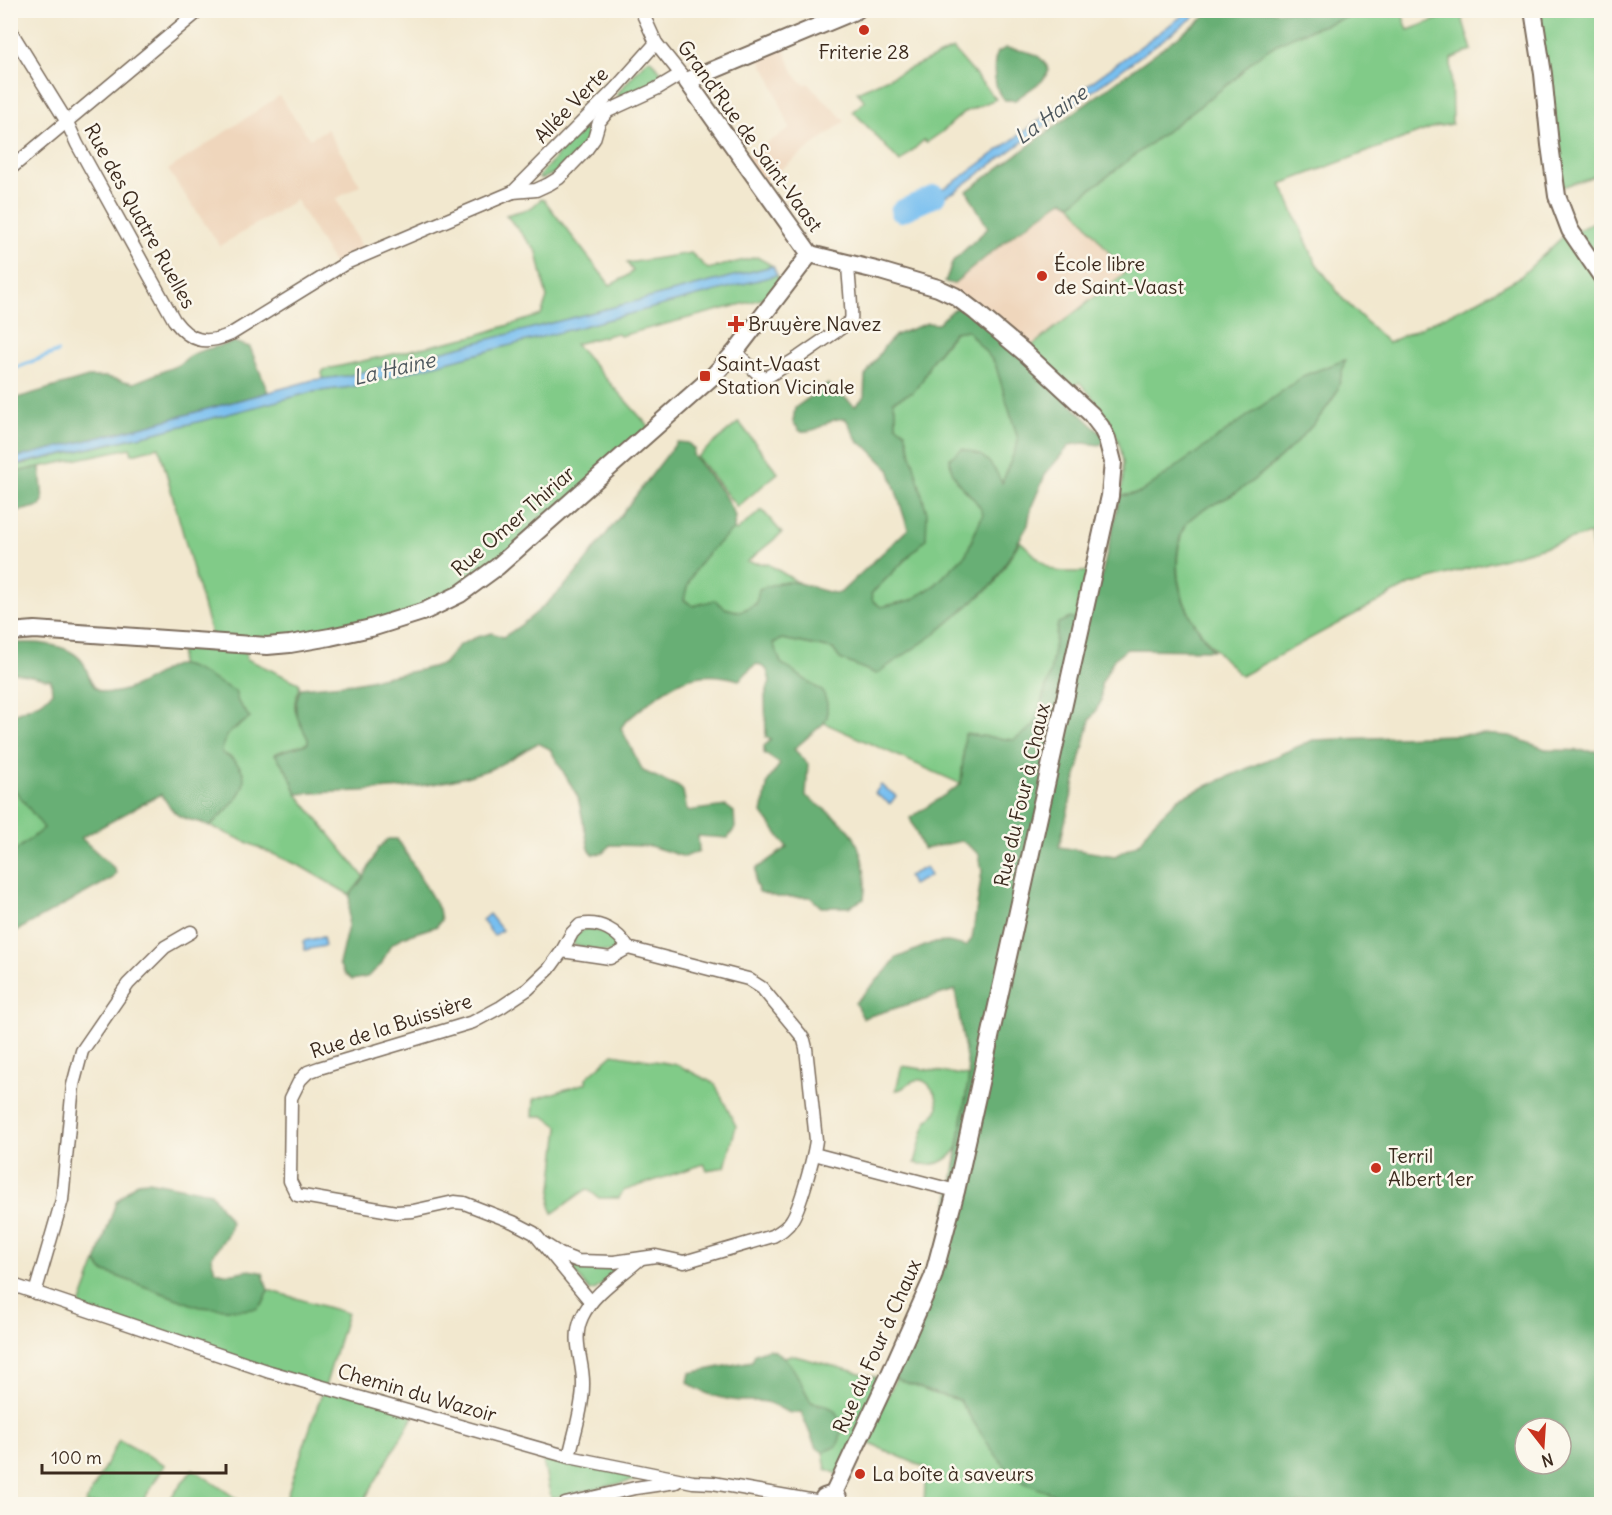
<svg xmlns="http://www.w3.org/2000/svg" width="1612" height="1515" font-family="Delius,sans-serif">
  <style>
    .built { fill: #efd6bc }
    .green { fill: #81cb88; stroke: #5e7a53; stroke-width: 1.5 }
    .forest { fill: #68af74; stroke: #526c49; stroke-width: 1.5; fill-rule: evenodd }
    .water { fill: #78bff0; stroke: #5a7487; stroke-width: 1.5 }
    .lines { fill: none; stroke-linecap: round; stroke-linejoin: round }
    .stream { stroke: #78bff0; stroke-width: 4 }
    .river { stroke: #78bff0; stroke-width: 22 }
    .street-casing { stroke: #7b6c5c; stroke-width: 15 }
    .secondary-casing { stroke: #7b6c5c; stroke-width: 20 }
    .street { stroke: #fff; stroke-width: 12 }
    .secondary { stroke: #fff; stroke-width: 16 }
    .poi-dot { fill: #c8321e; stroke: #fbf7ec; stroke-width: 2 }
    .labels { text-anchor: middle; stroke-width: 5; stroke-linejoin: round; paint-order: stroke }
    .poi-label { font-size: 20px; fill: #3b2a1e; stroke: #fbf7ec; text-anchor: start }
    .street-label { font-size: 20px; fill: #3b2a1e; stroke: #fbf7ec }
    .water-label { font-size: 21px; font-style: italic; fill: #4d575d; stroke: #fbf7ec }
  </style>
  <rect width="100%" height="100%" fill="#fbf7ec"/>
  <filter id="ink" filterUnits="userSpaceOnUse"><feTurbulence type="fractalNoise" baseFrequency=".0167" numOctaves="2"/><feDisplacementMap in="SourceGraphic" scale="12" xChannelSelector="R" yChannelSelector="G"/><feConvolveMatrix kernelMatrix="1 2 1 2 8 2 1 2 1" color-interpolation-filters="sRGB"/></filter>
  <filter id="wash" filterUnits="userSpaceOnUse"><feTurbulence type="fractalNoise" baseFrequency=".008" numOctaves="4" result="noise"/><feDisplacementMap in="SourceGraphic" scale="24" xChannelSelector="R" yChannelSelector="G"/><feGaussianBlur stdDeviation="1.35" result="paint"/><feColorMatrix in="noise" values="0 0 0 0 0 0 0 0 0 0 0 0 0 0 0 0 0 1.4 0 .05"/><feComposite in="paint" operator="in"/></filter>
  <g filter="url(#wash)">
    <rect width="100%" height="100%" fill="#f2e8cf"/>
    <g class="built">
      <polygon points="781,42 795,75 805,85 808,83 845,121 760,185 742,158 790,129 770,78 756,53"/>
      <polygon points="279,96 310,139 327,129 360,185 336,199 365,254 337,269 296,200 220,246 168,170"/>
      <polygon points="1063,200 1071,204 1125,273 1024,352 944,291 1013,235"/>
    </g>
    <g class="green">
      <path d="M 1364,11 L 1401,11 L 1408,30 L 1460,11 L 1472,50 L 1451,59 L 1452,124 L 1434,127 L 1281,184 L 1316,263 L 1343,299 L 1388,343 L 1477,301 L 1520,277 L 1570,230 L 1573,233 L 1601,218 L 1601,586 L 1599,587 L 1590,534 L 1409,585 L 1241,676 C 1203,640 1169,602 1179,546 C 1181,535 1183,526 1191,518 C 1203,507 1222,502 1235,493 C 1275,468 1308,432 1336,394 L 1140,493 L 1120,496 C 1132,449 1110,415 1079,382 L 1068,392 L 1024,352 L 1125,273 L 1071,204 L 1236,78 C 1243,70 1251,61 1260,55 C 1291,32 1329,25 1364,11 Z"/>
      <polygon points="1533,11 1601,11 1601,174 1556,189"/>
      <polygon points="953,49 996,99 963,113 942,132 926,143 924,140 900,162 853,111 865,101 857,92"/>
      <polygon points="650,59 663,74 663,78 654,86 623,100 618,98 617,94 645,62"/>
      <polygon points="584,129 587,132 587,143 555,173 542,179 539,178 540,175 580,130"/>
      <polygon points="541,199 544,200 610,285 624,278 633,271 627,263 691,253 708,269 757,257 773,266 347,376 324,379 322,374 323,370 474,336 541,315 547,298 537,252 506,215 531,208"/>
      <path d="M 777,275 L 783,291 L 781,294 L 620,336 L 617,333 L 575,344 L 651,429 L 497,567 L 425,611 L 245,644 L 247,659 L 299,683 C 301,691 296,694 295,702 C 293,714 303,728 308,739 L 308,743 C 297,748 285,748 275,754 L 289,774 L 297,794 L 364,877 L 350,895 L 300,866 L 210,826 L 227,810 L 232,758 L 222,753 L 222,742 L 230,732 L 250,718 L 237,701 L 235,691 L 220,685 L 186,666 L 180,665 L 182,639 L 213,641 L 159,447 L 132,454 L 130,448 L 11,473 L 10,467 L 155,433 L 312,392 L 351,387 Z"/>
      <polygon points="967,330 995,363 1018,439 1017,445 1002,484 957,482 980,505 983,514 966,554 935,585 912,600 881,607 873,601 871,594 926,539 896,425 896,412 893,401 913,392 922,381 931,362 955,332"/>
      <polygon points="739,422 778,473 737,507 697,457"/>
      <path d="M 762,510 L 782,533 L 747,562 L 768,564 L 799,583 L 778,582 L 756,604 L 740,612 L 725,608 L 715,600 L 693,606 L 684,599 C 689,568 711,549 734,529 L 736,531 Z"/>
      <path d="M 1020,541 C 1053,571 1046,575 1094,571 L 1082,622 L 1058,623 L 1050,674 L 1034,726 L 1014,740 L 965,734 L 961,784 L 824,723 L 827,717 L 823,692 L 781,663 L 773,643 L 782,639 L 833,649 L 840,659 L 876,674 L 935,634 L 994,584 Z"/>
      <polygon points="14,788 45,828 11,854 10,791"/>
      <polygon points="587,928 609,934 617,943 615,949 611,953 573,945 575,935"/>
      <polygon points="613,1054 678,1065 715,1084 736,1126 725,1167 707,1170 704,1164 623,1191 619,1198 599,1198 587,1189 553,1213 550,1206 559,1127 544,1116 533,1116 534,1099 586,1083 586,1078"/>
      <path d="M 902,1066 L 969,1076 L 958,1147 C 948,1163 933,1167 915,1163 C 919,1150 921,1134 927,1122 C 929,1116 938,1115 938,1107 C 938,1096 929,1078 916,1080 C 908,1081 905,1090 896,1090 Z"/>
      <polygon points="96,1262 103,1271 263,1303 268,1290 347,1313 325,1387 416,1412 362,1504 284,1504 324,1387 79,1308"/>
      <polygon points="575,1266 614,1268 615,1273 596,1289 590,1291 574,1271"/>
      <polygon points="791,1355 887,1380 842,1476 826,1469 823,1452 834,1448 826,1405 811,1402 784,1357"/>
      <polygon points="896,1378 930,1392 959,1400 995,1453 1069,1500 1091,1504 924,1504 926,1468 866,1442"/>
      <polygon points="119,1440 165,1465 141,1504 85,1504"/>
      <polygon points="542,1457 638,1476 640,1478 637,1480 551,1498"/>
      <polygon points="193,1469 240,1501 250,1504 166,1504"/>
    </g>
    <g class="forest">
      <path d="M 1213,11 L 1364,11 C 1329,25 1291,32 1260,55 C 1251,61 1243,70 1236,78 L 1071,204 L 1063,200 L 1013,235 L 953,284 L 945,282 L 953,261 L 988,228 L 967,191 Z"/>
      <path d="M 1006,48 C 1024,51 1042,51 1049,71 L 1042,81 L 1015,100 L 1005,100 C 993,92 992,63 998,52 Z"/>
      <path d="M 965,303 L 1107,439 L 1100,445 L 1083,443 L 1070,445 L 1046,473 L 1031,508 L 1028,525 L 994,583 L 935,634 L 876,674 L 840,659 L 833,649 L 782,639 L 773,643 L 781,663 L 823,692 L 827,703 L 827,717 L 824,723 L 794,749 L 808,764 L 806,796 C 818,804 846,824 853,835 C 863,854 867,877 864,899 L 849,907 L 821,907 L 810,897 L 777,897 L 759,892 L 755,882 L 756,869 L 787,847 L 762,813 L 768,781 L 780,764 L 764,753 L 764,746 L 771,740 L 766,737 L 765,696 L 770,681 L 767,670 L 758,664 C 747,668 748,674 739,680 C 686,664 663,692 625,722 L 621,728 L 643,771 L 679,787 L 683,791 L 687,811 L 726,806 L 734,812 L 735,828 L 728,838 L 698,836 L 699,851 L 685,857 L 650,846 L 610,845 L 604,852 L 594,855 L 589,849 L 578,797 L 550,749 L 538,743 C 521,752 503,765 485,771 C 426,792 360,790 297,794 L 289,774 L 275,754 C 286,749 297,748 308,743 L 308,739 C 298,718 290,711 301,688 L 354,683 L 420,670 L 443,664 L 459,645 L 477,637 L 492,633 L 503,637 C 530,621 553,598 574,576 L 677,442 L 688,443 L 694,449 L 693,455 L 723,493 L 730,506 L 735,516 L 734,529 C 711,549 689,568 684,600 L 693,606 L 715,600 L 725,608 L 740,612 L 756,604 L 759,589 C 773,584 787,579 802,584 C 815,587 826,594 840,593 L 908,529 L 889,469 L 867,447 L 858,442 L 846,419 C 825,417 823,433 800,431 L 793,422 L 795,408 L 828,384 L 855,406 L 864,397 L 865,376 L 884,347 L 896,335 L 927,323 L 938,324 L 951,311 ZM 967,330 L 995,363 L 1018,439 L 1017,445 L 1002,483 C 992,462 985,454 962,449 L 950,458 C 949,484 976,493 983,514 L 966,554 L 935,585 L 912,600 L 881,607 L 873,601 L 871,594 L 926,539 L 927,513 L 905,431 L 896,425 L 896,412 L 893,401 L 913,392 L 922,381 L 931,362 L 954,332 Z"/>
      <path d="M 234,342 L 250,347 L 268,392 L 149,425 L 11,459 L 10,400 L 88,377 L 105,377 L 134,383 L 181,364 C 192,349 217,348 234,342 Z"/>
      <path d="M 1345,360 C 1342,371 1340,386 1335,395 C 1315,429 1269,470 1237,492 C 1220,503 1190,511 1182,531 C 1180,536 1179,544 1178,549 C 1172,588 1189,620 1213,650 L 1127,649 L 1114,659 L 1101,684 L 1101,702 L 1090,720 L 1059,847 L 1115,856 L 1141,842 L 1150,826 L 1179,798 L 1313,740 L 1480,734 L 1510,736 L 1548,750 L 1601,751 L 1601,1504 L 1092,1504 C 1075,1501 1029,1488 1017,1478 C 994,1459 976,1424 959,1400 L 930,1392 L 889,1376 L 933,1277 L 951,1190 L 969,1076 L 955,990 L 863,1018 L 855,1003 L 886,971 L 896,958 L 932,943 L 948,942 L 966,946 L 972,939 L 982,871 L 979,854 L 962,841 L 923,849 L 910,818 L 961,784 L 965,734 L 1014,740 L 1034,726 L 1050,674 L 1058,623 L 1070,618 L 1082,622 L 1089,591 L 1100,583 L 1120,496 L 1140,493 L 1305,375 ZM 1525,1428 L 1561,1428 L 1561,1464 L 1525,1464 Z"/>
      <polygon points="40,467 43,501 40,506 11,513 11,473"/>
      <path d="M 18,643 C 37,642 69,644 82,661 C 89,670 88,686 101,691 C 119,698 145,681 160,673 C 166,670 171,665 177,665 C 193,664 218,684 235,691 L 238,702 L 250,718 C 236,728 222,733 222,753 C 267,776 233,804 210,826 C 200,822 190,820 181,817 C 172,813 167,802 161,794 L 81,838 L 114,868 L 116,873 L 113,878 L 11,934 L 11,854 L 44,828 L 14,789 L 11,791 L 11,715 L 42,702 L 52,693 L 51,680 L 11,672 L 11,645 Z"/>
      <polygon points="388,839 397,839 402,846 439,909 441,920 437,926 403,937 390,946 381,965 367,977 352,980 344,973 339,964 348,926 350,895 364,877 378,849"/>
      <path d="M 148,1181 L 211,1193 L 231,1222 L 229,1232 L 211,1258 L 215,1270 C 238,1280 241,1264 263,1273 L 268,1290 L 263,1303 L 256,1309 L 239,1310 L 199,1307 L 103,1271 L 96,1262 L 116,1202 L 137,1182 Z"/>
      <path d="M 768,1349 C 790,1352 801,1384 811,1402 C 819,1405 827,1404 834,1410 C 841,1418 844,1438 836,1446 C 832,1449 827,1451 823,1452 L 816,1448 L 801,1412 C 787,1417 779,1405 766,1402 C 755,1400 743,1402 732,1400 C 718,1398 698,1392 688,1382 L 690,1373 L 752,1361 L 755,1354 Z"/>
    </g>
    <g class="water">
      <polygon points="1189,11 1202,11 954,192 909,212 906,206 936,193 959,179"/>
      <polygon points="773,266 777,275 351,387 312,392 155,433 11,466 11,459 149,425 313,380 347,376"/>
      <polygon points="881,785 896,796 890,804 875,793"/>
      <polygon points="926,867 930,876 912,885 908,876"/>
      <polygon points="489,914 502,930 494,936 482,920"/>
      <polygon points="323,937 325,946 305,950 303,941"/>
    </g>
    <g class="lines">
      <polyline class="stream" points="10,370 57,352"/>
      <polyline class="river" points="901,211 935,196"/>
    </g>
  </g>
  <g filter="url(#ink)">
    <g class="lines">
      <defs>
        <g id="street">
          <polyline points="641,10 656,43 684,78"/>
          <path d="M 10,30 L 67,122 L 77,144 L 174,320 C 190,342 206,345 231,334 L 346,263 L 513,192 L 616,88 L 656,43"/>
          <polyline points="10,169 200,10"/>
          <polyline points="513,192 536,190 549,184 559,178 586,150 594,139 599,122 608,111 656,89 681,74"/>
          <path d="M 735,352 L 764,379 L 799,357 L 851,321 C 853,315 848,275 848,263"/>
          <polyline points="562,951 610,958 628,948"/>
          <polyline points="814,1154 956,1191"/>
          <path d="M 543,1243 L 560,1254 L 578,1261 L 614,1262 L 656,1256 L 684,1262 L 773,1236 C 780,1232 787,1228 791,1221 C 800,1209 814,1156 816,1140 L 806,1048 L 804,1040 L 800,1034 L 762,988 L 748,979 L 628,948 C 618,931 600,921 580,925 L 572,933 L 562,951 L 549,969 L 528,989 L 501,1007 L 473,1022 L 319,1068 L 308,1072 L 300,1080 L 291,1098 L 290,1181 L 297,1195 L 396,1212 L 413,1211 L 454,1202 L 464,1203 L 513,1222 L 534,1233 L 591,1302"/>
          <polyline points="10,1284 270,1372 569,1457 693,1482 713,1483 821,1502"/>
          <polyline points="35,1293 62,1200 73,1085 82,1051 128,984 165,947 191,932"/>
          <path d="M 569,1457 C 574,1434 583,1408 583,1385 C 584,1361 571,1341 582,1317 C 593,1293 621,1276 640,1259"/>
          <polyline points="565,1504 635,1488 676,1482"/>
        </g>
        <g id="secondary">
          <polyline points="1533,10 1543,74 1550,145 1557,196 1570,230 1602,277"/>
          <polyline points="810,254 880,271 938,288 955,296 976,312 1024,352 1091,414 1101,427 1107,439 1113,462 1110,496 956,1191 933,1277 889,1376 833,1495"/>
          <polyline points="810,254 687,81 857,10"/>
          <polyline points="10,632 35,630 267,646 290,644 330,637 371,628 425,611 460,594 497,567 713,376 735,352 810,254"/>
          <polyline points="821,1504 824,1497 830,1495 838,1498 839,1504"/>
        </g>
      </defs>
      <use href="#street" class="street-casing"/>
      <use href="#secondary" class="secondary-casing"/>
      <use href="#street" class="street"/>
      <use href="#secondary" class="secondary"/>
    </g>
  </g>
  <g class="poi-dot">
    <circle cx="864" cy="30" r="6"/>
    <circle cx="1042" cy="276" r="6"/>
    <path d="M733 315h6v6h6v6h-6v6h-6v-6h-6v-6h6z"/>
    <rect x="699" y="370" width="12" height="12" rx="3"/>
    <circle cx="1376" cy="1168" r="6"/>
    <circle cx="860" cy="1474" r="6"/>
  </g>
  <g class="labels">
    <g class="poi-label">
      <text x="864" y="59" text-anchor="middle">Friterie 28</text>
      <text x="1054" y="271">École libre<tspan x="1054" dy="23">de Saint-Vaast</tspan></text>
      <text x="748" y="331">Bruyère Navez</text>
      <text x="717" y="371">Saint-Vaast<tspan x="717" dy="23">Station Vicinale</tspan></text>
      <text x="1388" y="1163">Terril<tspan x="1388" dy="23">Albert 1er</tspan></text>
      <text x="872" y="1481">La boîte à saveurs</text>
    </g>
    <g class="street-label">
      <text transform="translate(571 105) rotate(-46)" y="7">Allée Verte</text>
      <text transform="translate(750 136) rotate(54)" y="7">Grand'Rue de Saint-Vaast</text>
      <text transform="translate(140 216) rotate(61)" y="7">Rue des Quatre Ruelles</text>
      <text transform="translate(513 521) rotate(-41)" y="7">Rue Omer Thiriar</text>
      <text transform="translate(1022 795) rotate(-77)" y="7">Rue du Four à Chaux</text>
      <text transform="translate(391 1026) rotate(-18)" y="7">Rue de la Buissière</text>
      <text transform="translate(877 1346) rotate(-66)" y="7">Rue du Four à Chaux</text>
      <text transform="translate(417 1393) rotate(16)" y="7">Chemin du Wazoir</text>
    </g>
    <g class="water-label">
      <text transform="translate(1051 115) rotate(-36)" y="7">La Haine</text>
      <text transform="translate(394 369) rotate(-13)" y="7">La Haine</text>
    </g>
  </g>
  <rect width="1612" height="1515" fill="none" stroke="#fbf7ec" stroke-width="36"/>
  <g transform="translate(1543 1446) rotate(163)"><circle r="28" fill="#fbf7ec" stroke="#aea59a" stroke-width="1.5"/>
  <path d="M0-4.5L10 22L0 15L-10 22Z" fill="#c8321e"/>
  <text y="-9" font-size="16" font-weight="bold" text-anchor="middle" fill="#3b2a1e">N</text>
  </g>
  <path d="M42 1464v9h184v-9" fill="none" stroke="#3b2a1e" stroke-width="3"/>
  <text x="51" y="1464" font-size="18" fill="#3b2a1e" stroke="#fbf7ec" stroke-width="4.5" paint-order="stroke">100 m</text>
</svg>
